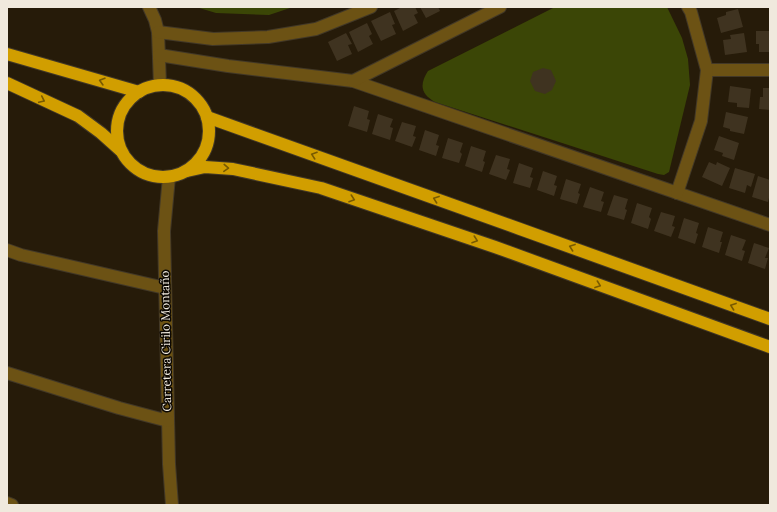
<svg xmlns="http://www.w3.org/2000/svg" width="777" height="512" font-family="Lora,serif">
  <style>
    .green { fill: #3b4606 }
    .building { fill: #3f3320 }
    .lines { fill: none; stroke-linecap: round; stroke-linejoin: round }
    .minor-casing { stroke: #423827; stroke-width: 14 }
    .highway-casing { stroke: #423827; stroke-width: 14 }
    .minor { stroke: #6c5214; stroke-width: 12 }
    .highway { stroke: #d19e00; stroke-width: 12 }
    .oneway { stroke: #785a01 }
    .labels { text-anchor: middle; stroke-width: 3; stroke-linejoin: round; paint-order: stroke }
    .street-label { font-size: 12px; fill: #f0e9dd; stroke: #0b0702 }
  </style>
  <rect width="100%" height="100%" fill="#261b09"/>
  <g class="green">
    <polygon points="196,7 293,7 269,15 216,13"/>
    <path d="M 555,7 L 667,7 L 682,38 L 688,59 L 690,85 L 669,172 L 664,175 L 658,174 L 435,102 C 421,94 419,85 428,71 Z"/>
  </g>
  <g class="building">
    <polygon points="402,7 415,7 418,13 414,15 418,23 403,31 394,11"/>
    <polygon points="420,7 438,7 440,11 426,18"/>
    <polygon points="738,9 743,27 721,33 717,18 726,15 726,12"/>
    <polygon points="390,12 395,24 392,25 396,34 381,41 371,21"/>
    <polygon points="367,23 372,34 369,36 373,44 358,52 349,32"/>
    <polygon points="756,31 770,31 770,52 759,52 759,44 756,44"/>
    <polygon points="346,33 352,44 348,45 352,54 337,61 328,42"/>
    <polygon points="744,33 747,52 725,55 723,40 731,39 730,35"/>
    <polygon points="543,68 551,70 556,81 552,90 545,94 535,91 530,81 533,72"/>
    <polygon points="730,86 751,89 749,108 737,107 737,103 728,102"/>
    <polygon points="763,88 770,88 770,110 759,109 760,97 763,97"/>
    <polygon points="354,106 369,111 367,119 370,120 367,132 348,126"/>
    <polygon points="726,112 748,117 744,134 730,131 730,129 723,127"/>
    <polygon points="378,114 393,119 390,127 393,128 390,140 372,134"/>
    <polygon points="402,122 416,126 413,136 416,137 412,147 395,141"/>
    <polygon points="425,130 439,135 436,145 439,146 436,156 419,150"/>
    <polygon points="719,136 739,143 734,160 722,156 723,153 714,150"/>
    <polygon points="448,138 463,143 460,152 462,154 459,163 442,158"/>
    <polygon points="471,146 486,151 483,161 485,162 482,172 465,166"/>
    <polygon points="496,155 510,159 507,169 510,170 506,180 489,174"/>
    <polygon points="709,162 716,165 717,162 730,168 722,186 702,177"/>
    <polygon points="519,163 533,168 530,177 533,178 530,188 513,183"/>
    <polygon points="735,168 755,174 751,187 747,185 745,193 729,188"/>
    <polygon points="543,171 557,176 554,185 557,186 554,196 537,190"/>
    <polygon points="758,176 770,180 770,194 768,202 752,197"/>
    <polygon points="566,179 581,184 578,193 580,194 577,204 560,199"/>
    <polygon points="590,187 604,192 601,201 604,202 601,212 583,207"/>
    <polygon points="614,195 628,199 625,209 627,210 624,220 607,215"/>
    <polygon points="637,203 652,208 649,217 651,219 648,229 631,223"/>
    <polygon points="661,212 675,216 672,226 675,227 671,237 654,231"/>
    <polygon points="684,218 699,223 696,233 698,234 695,244 678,238"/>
    <polygon points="708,227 723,232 720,242 722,242 719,253 702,247"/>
    <polygon points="731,235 746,240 742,250 745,251 742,261 725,255"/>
    <polygon points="754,243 769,248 765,258 768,258 765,269 748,263"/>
  </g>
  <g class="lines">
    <defs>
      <g id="minor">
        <polyline points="149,7 155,20 158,32 160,85"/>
        <polyline points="158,32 213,39 268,37 316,29 371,7"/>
        <polyline points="159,55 228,66 353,81 770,225"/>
        <polyline points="707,70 770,70"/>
        <polyline points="353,81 500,7"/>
        <polyline points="169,177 164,231 169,464 172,505"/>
        <polyline points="677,193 701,121 707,70 691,12 688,7"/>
        <polyline points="7,250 21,255 165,288"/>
        <polyline points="7,373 119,408 168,421"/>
        <polyline points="7,503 12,505"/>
      </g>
      <g id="highway">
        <polyline points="7,54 139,92"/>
        <polyline points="7,83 78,116 101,133 120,150"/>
        <circle cx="163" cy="131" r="46"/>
        <polyline points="207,117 520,229 770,319"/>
        <polyline points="187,171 205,167 233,169 321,188 495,247 770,347"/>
      </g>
    </defs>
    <use href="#minor" class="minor-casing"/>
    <use href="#highway" class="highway-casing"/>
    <use href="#minor" class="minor"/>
    <use href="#highway" class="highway"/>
  </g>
  <defs><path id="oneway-chevron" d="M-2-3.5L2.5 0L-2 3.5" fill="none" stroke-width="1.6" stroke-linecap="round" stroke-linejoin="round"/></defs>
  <g class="oneway">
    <use href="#oneway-chevron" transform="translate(102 81) rotate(-164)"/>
    <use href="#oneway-chevron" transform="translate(42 100) rotate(25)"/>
    <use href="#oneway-chevron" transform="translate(314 155) rotate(-161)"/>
    <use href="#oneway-chevron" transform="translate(226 168) rotate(3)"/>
    <use href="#oneway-chevron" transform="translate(352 199) rotate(19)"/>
    <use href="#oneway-chevron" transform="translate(436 199) rotate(-160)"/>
    <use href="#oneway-chevron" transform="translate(475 240) rotate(19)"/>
    <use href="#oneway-chevron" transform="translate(572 247) rotate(-160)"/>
    <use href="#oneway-chevron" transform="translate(598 285) rotate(20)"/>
    <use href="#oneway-chevron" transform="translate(733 306) rotate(-160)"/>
  </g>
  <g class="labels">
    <g class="street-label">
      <text transform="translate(166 341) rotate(-91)" y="4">Carretera Cirilo Montaño</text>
    </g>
  </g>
  <rect width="777" height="512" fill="none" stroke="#f0e9dd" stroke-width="16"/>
</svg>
